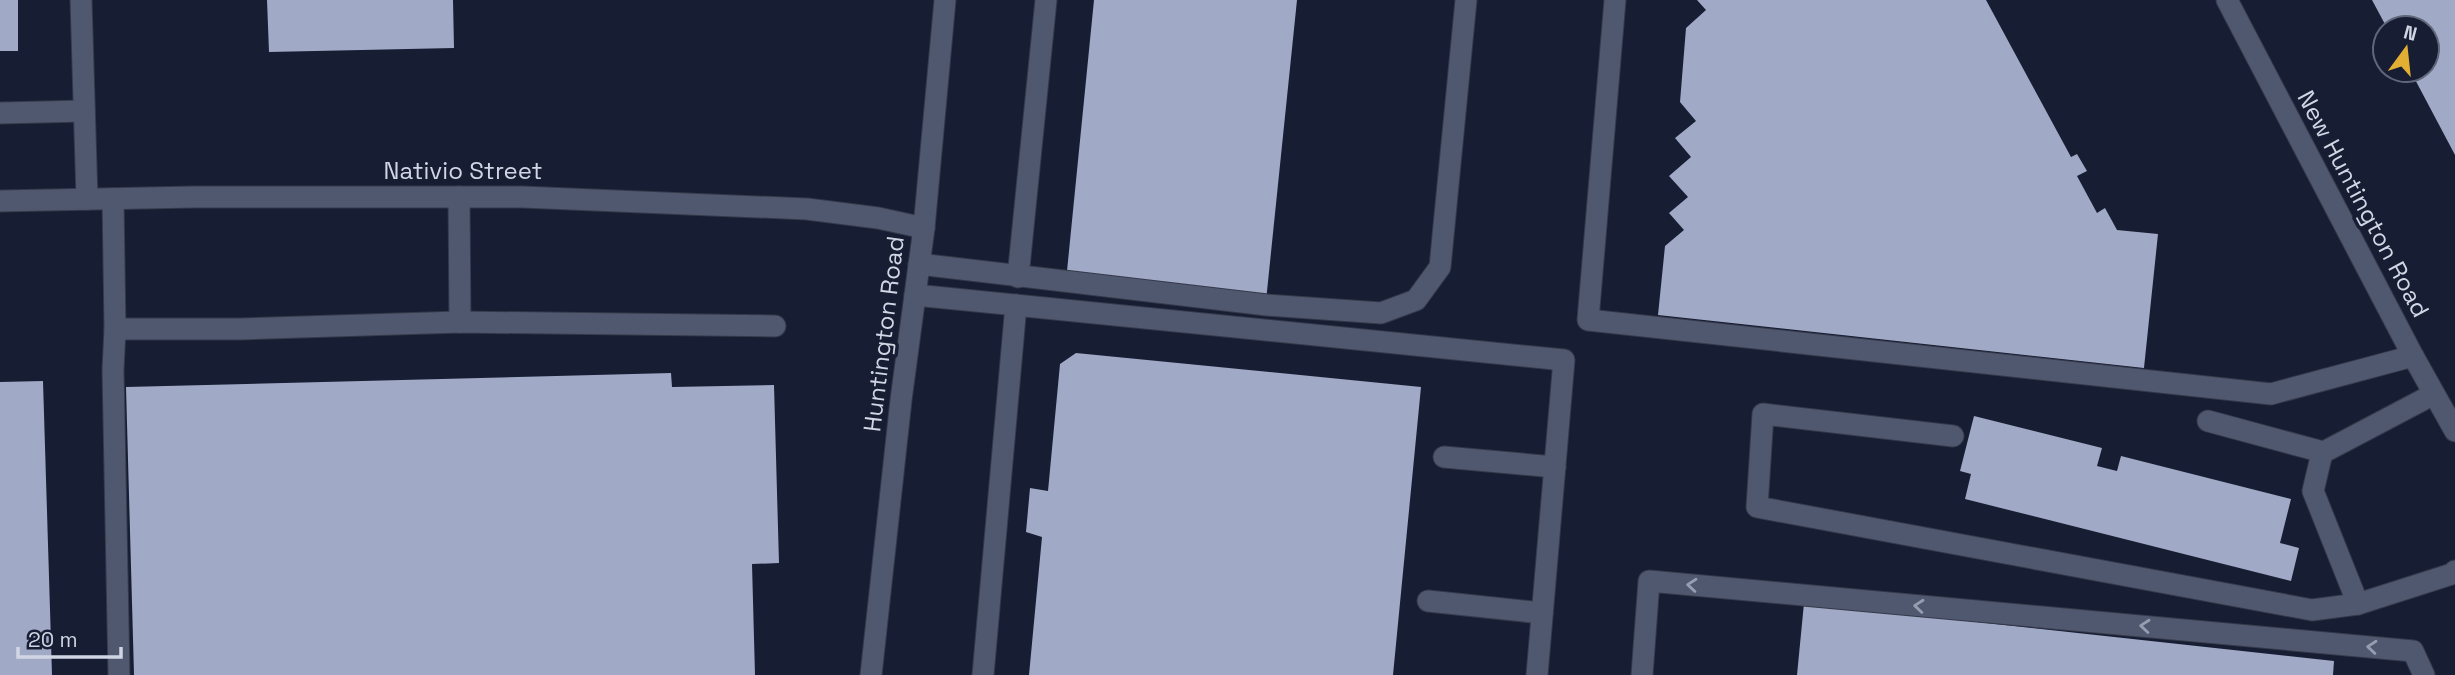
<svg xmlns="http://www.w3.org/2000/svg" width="2455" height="675" font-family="'Space Grotesk',sans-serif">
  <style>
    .building { fill: #a0a9c5 }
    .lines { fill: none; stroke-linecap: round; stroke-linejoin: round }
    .minor-casing { stroke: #35394a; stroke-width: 23 }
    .minor { stroke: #505870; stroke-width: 21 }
    .oneway { stroke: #979db0 }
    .labels { text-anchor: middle; stroke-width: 7; stroke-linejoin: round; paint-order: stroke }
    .street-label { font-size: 24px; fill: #d1d6e5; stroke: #171d32 }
  </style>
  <rect width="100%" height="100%" fill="#171d32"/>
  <g class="building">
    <rect x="0" y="0" width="18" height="51"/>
    <polygon points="267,0 453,0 454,48 269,52"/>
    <polygon points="1094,0 1297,0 1266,301 1066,281"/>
    <polygon points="1697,0 1986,0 2071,157 2077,154 2087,171 2077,176 2097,213 2105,208 2117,230 2158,234 2144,368 1658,315 1665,246 1684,230 1669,213 1688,197 1669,176 1691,157 1675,138 1696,121 1680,102 1686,28 1706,10"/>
    <polygon points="2372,0 2455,0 2455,155 2410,70 2427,70 2427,28 2387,28"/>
    <polygon points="1076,353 1421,387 1393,675 1029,675 1042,537 1026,532 1030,488 1048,491 1060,364"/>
    <polygon points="671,373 672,387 774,385 779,563 752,564 755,675 134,675 126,387"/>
    <polygon points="43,381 52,675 0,675 0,382"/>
    <polygon points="1974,416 2102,448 2097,466 2117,471 2121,456 2291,499 2280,543 2299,548 2291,581 1965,499 1971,474 1960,471"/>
    <polygon points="1804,603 2334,661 2333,675 1797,675"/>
  </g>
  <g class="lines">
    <defs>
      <g id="minor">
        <polyline points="81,0 87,199"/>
        <polyline points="1615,0 1588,320 2271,394 2413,356"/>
        <polyline points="2227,0 2413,356 2455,431"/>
        <polyline points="0,113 84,111"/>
        <polyline points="459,197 460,322"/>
        <polyline points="113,199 115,329 113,370 119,675"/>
        <polyline points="0,201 193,197 523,197 807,209 878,218 924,228"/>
        <polyline points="919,264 1267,305 1381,313 1416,300 1440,267 1466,0"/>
        <polyline points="1018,277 1046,0"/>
        <polyline points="915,295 1564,360 1537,675"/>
        <polyline points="115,329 241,329 460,322 775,326"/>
        <polyline points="2208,421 2323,452"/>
        <polyline points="1953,436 1763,414 1757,507 2312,610 2358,604 2452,574 2455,571"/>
        <polyline points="1444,457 1555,467"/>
        <polyline points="1428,601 1542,613"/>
        <polyline points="2358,604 2313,491 2322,453 2434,394"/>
        <polyline points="871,675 901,400 924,228 945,0"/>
        <polyline points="983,675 1016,305"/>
        <polyline points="1642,675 1649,581 2413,651 2424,675"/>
      </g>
    </defs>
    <use href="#minor" class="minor-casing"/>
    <use href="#minor" class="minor"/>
  </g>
  <defs><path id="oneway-chevron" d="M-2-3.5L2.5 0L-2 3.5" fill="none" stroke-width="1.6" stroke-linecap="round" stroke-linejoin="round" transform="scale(1.75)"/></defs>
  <g class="oneway">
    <use href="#oneway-chevron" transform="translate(1692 585) rotate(-175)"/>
    <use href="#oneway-chevron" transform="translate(1919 606) rotate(-175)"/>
    <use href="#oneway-chevron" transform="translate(2145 626) rotate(-175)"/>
    <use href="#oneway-chevron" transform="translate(2372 647) rotate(-175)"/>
  </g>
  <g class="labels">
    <g class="street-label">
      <text x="463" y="179">Nativio Street</text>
      <text transform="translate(2363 204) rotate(62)" y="8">New Huntington Road</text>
      <text transform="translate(884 334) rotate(-83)" y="8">Huntington Road</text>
    </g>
  </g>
  <g transform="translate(2406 49) rotate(15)"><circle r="33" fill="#171d32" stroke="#61677a" stroke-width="2"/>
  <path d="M0-5L12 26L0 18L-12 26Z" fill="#e2ae34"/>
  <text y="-10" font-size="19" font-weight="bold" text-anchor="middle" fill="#d1d6e5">N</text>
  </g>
  <path d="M18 647v10h103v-10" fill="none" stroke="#d1d6e5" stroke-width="3.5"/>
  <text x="28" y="647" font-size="21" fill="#d1d6e5" stroke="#171d32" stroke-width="5" paint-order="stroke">20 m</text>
</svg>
